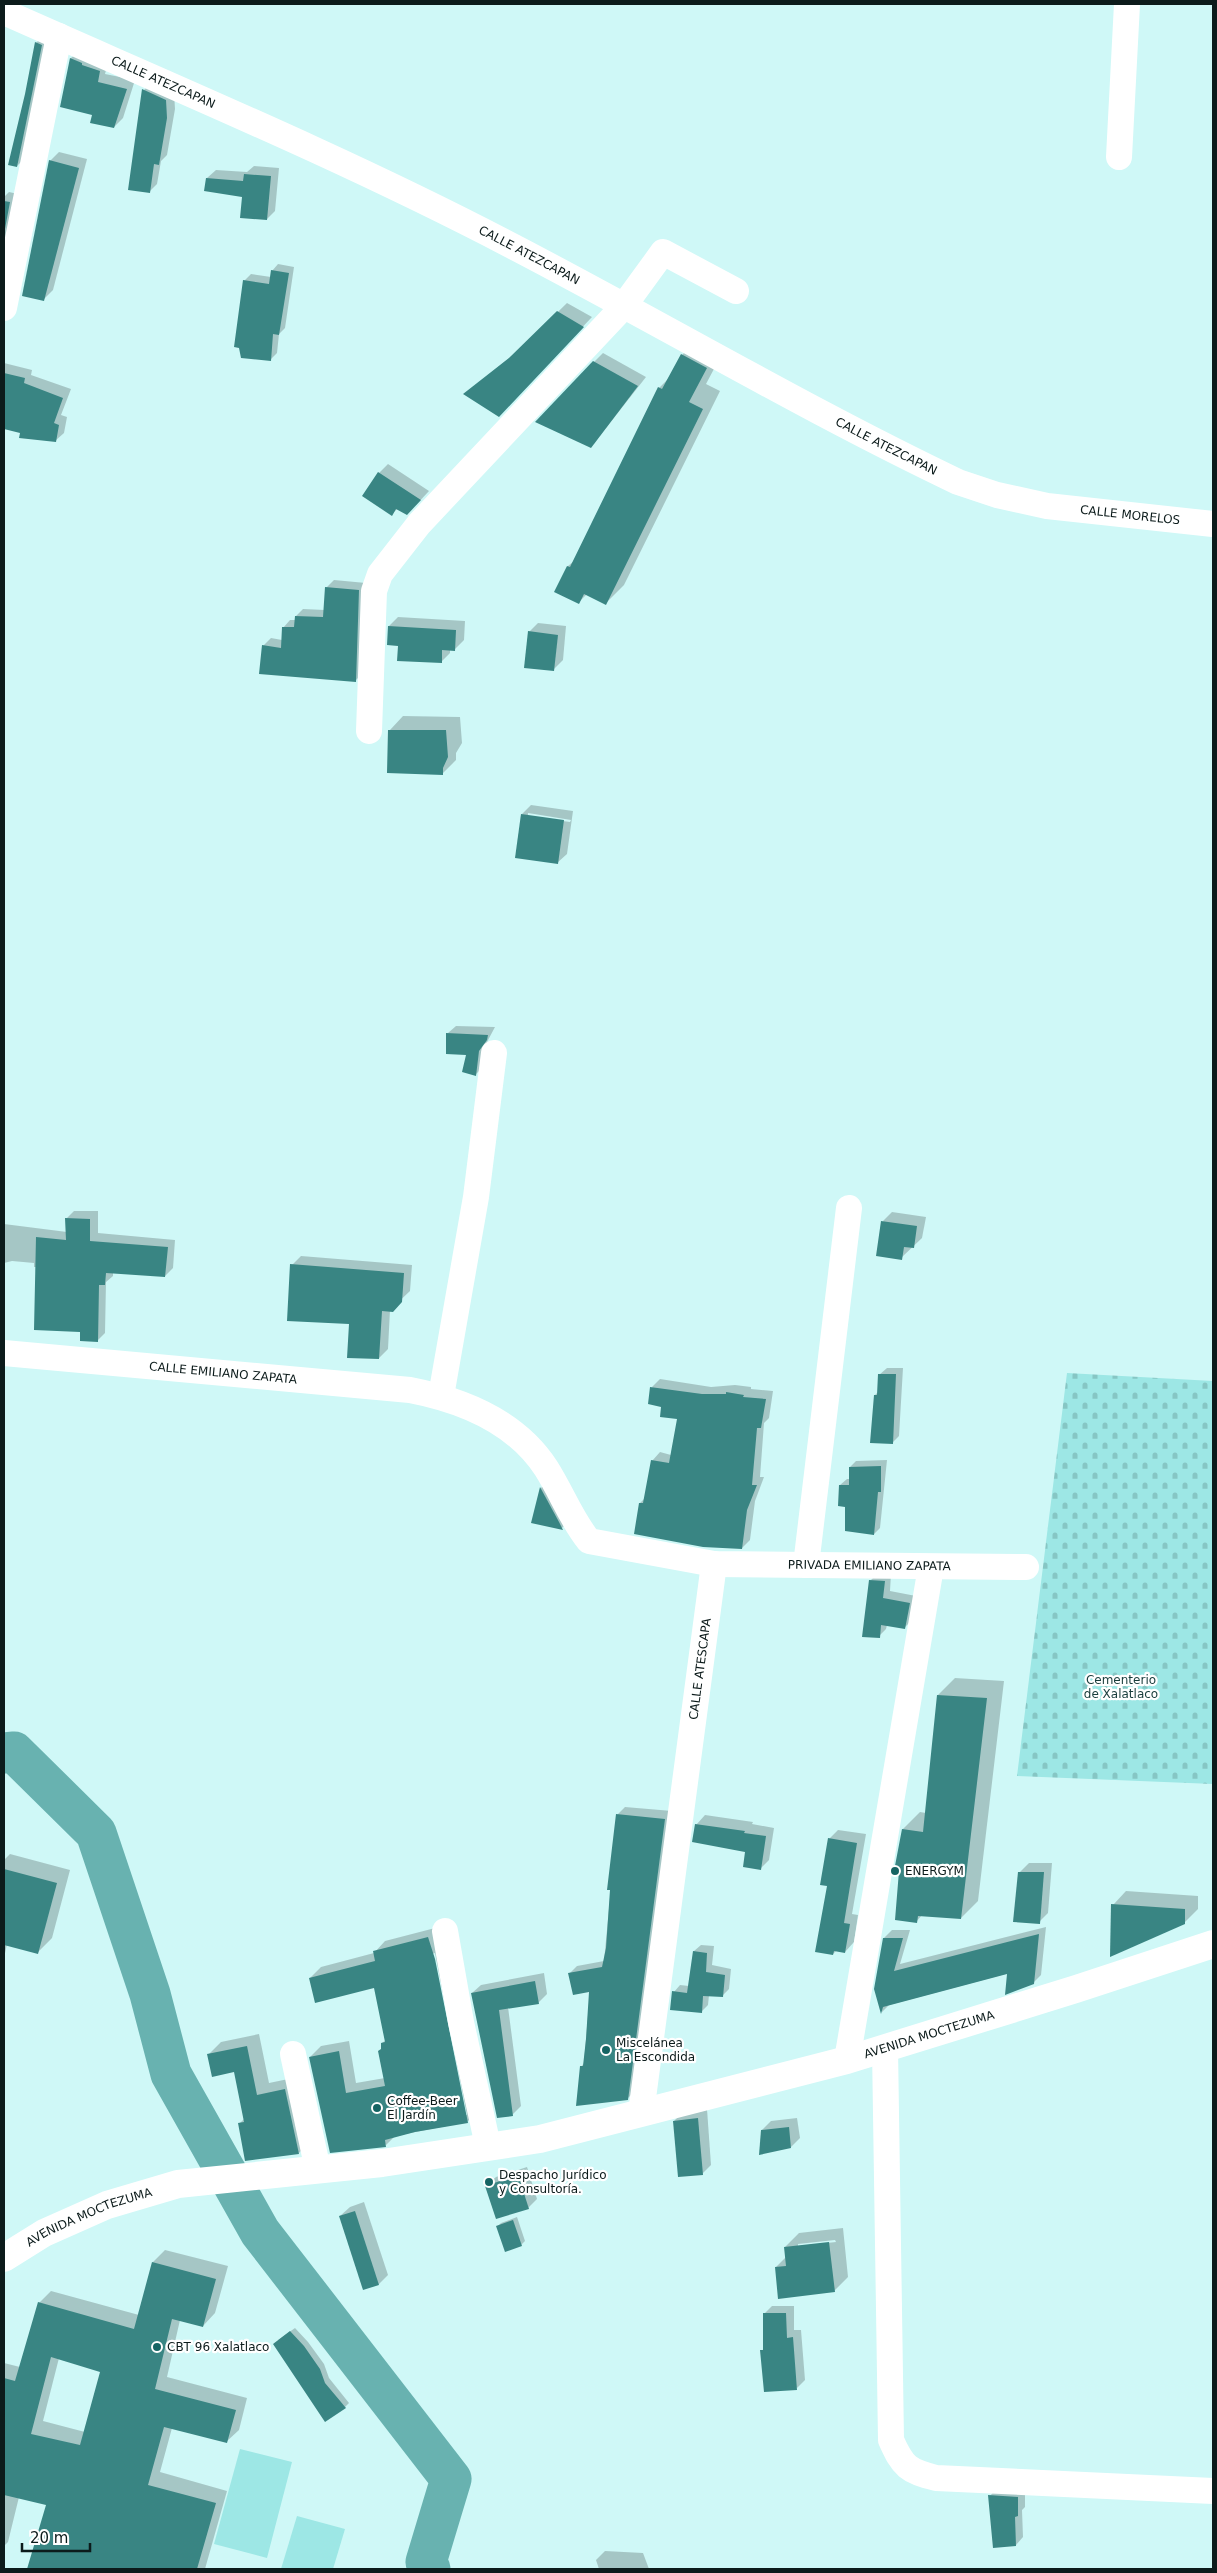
<svg xmlns="http://www.w3.org/2000/svg" width="1217" height="2573" font-family="'DejaVu Sans',sans-serif">
  <style>
    .cemetery { fill: url(#cemetery-stones) }
    .park { fill: #9de7e5 }
    .shadow { fill: #0003; fill-rule: evenodd }
    .lines { fill: none; stroke-linecap: round; stroke-linejoin: round }
    .river { stroke: #68b2b0; stroke-width: 41 }
    .building { fill: #398583; fill-rule: evenodd }
    .minor { stroke: #fff; stroke-width: 26 }
    .major { stroke: #fff; stroke-width: 28 }
    .poi-dot { fill: #156463; stroke: #fff; stroke-width: 2 }
    .labels { text-anchor: middle; stroke-width: 4.5; stroke-linejoin: round; paint-order: stroke }
    .street-label { font-size: 12px; fill: #0c1b1b; stroke: #fff }
    .park-label { font-size: 12px; fill: #193d3c; stroke: #fff }
    .poi-label { font-size: 12px; fill: #0c1b1b; stroke: #fff; text-anchor: start }
  </style>
  <defs>
    <pattern id="cemetery-stones" width="16" height="16" patternUnits="userSpaceOnUse" patternTransform="scale(1.25)"><rect width="16" height="16" fill="#9de7e5"/><path d="M2 7V4a2 2 0 0 1 4 0v3zM10 15v-3a2 2 0 0 1 4 0v3z" fill="#86c6c4"/></pattern>
  </defs>
  <rect width="100%" height="100%" fill="#cff8f7"/>
  <polygon class="cemetery" points="1067,1373 1213,1381 1213,1784 1017,1776"/>
  <g class="park">
    <polygon points="240,2449 292,2462 267,2558 214,2544"/>
    <polygon points="297,2516 345,2529 333,2569 281,2569"/>
  </g>
  <g class="shadow">
    <polygon points="45,34 50,36 26,157 17,166 36,43"/>
    <polygon points="80,50 108,62 105,74 135,80 123,118 114,127 93,114 61,106 71,58"/>
    <polygon points="152,82 174,92 175,109 167,155 161,161 157,184 149,192 144,90"/>
    <polygon points="59,152 87,159 53,290 44,299 50,161"/>
    <polygon points="254,166 279,168 275,211 267,219 243,196 206,190 207,178 216,170 247,172"/>
    <polygon points="9,192 18,194 4,262 4,197"/>
    <polygon points="278,264 294,267 285,328 279,334 277,353 270,360 244,281 251,274 271,277 272,271"/>
    <polygon points="567,303 592,317 508,406 465,394 520,349"/>
    <polygon points="700,337 724,350 706,384 720,391 624,585 606,603 587,594 579,602 556,591 568,566 574,561 659,388 670,377 682,355"/>
    <polygon points="603,353 646,377 591,447 594,362"/>
    <polygon points="4,363 32,370 31,375 71,389 61,415 67,417 64,433 55,441 4,428"/>
    <polygon points="388,464 429,491 416,505 398,508 392,514 379,473"/>
    <polygon points="334,580 366,583 363,673 355,681 263,646 271,638 282,640 283,628 290,620 296,620 296,616 303,609 325,610 326,588"/>
    <polygon points="398,617 465,621 464,640 455,649 450,649 450,653 441,662 399,645 389,626"/>
    <polygon points="538,623 566,626 563,660 554,669 529,632"/>
    <polygon points="403,716 460,717 462,743 456,753 456,760 442,774 390,730"/>
    <path d="M 531,805 L 573,811 L 567,854 L 557,863 L 522,814 ZM 528,813 L 571,820 L 570,822 L 528,816 Z"/>
    <polygon points="456,1026 495,1027 487,1042 483,1067 476,1074 467,1054 448,1033"/>
    <polygon points="74,1211 98,1211 98,1233 175,1240 173,1268 165,1276 113,1272 113,1276 106,1282 105,1333 97,1341 82,1331 37,1267 34,1267 34,1263 12,1261 4,1263 4,1224 67,1232 66,1219"/>
    <polygon points="892,1212 926,1217 922,1238 901,1258 883,1221"/>
    <polygon points="301,1256 412,1265 410,1291 390,1310 388,1349 379,1358 350,1323 292,1265"/>
    <polygon points="887,1368 903,1368 899,1436 892,1443 875,1395 878,1392 879,1375"/>
    <polygon points="660,1379 711,1387 735,1385 751,1387 751,1389 773,1391 769,1418 764,1423 760,1477 764,1477 755,1501 750,1540 742,1548 640,1503 645,1498 652,1461 660,1452 671,1455 678,1418 663,1406 652,1387"/>
    <polygon points="887,1460 880,1528 874,1534 847,1506 840,1485 847,1479 850,1479 850,1467 856,1461"/>
    <polygon points="550,1480 571,1519 562,1528 533,1522 541,1488"/>
    <polygon points="877,1574 891,1574 890,1591 916,1596 912,1620 905,1627 887,1625 886,1629 879,1636 870,1581"/>
    <polygon points="955,1678 1004,1681 978,1901 961,1918 922,1915 916,1922 903,1829 920,1812 926,1813 938,1695"/>
    <polygon points="625,1807 672,1811 635,2091 627,2099 581,2067 584,2063 590,1991 569,1974 577,1966 604,1961 618,1814"/>
    <polygon points="705,1815 753,1822 752,1824 774,1828 769,1860 760,1869 746,1851 696,1825"/>
    <polygon points="838,1830 866,1834 852,1914 858,1915 854,1942 845,1952 837,1950 833,1954 829,1885 829,1839"/>
    <polygon points="10,1854 70,1870 52,1938 38,1952 7,1944 4,1958 4,1860"/>
    <polygon points="1029,1863 1052,1863 1048,1913 1039,1922 1019,1873"/>
    <polygon points="1126,1891 1198,1896 1198,1909 1184,1923 1113,1905"/>
    <path d="M 439,1927 L 478,2111 L 467,2122 L 395,2136 L 386,2145 L 310,2057 L 321,2046 L 349,2041 L 356,2083 L 385,2078 L 382,2043 L 386,2040 L 375,1987 L 310,1978 L 321,1967 L 374,1953 L 385,1941 ZM 435,1953 L 467,2115 L 465,2115 L 432,1954 Z"/>
    <polygon points="1046,1927 1041,1975 1033,1983 1009,1973 889,2005 882,2012 876,1989 884,1938 892,1930 910,1930 900,1964"/>
    <polygon points="701,1945 714,1946 712,1965 731,1969 729,1989 722,1996 709,1995 708,2005 701,2012 674,1992 680,1985 689,1986 694,1951"/>
    <polygon points="544,1973 547,1994 538,2003 508,2007 521,2106 512,2115 472,1993 481,1985"/>
    <polygon points="259,2034 269,2083 298,2077 311,2140 299,2153 239,2124 245,2118 235,2070 209,2054 221,2042"/>
    <polygon points="707,2109 711,2165 702,2174 674,2121 683,2112"/>
    <polygon points="797,2118 800,2138 791,2147 762,2130 771,2121"/>
    <polygon points="527,2167 537,2199 528,2208 486,2186 496,2177"/>
    <polygon points="364,2202 388,2275 379,2284 363,2288 340,2216 350,2207"/>
    <polygon points="517,2217 525,2241 521,2245 497,2227 501,2223"/>
    <path d="M 843,2228 L 848,2277 L 834,2291 L 776,2267 L 786,2257 L 785,2247 L 799,2233 ZM 835,2240 L 836,2242 L 798,2246 L 798,2244 Z"/>
    <path d="M 165,2250 L 228,2266 L 215,2313 L 203,2326 L 180,2320 L 167,2377 L 247,2398 L 239,2430 L 226,2442 L 172,2428 L 160,2472 L 227,2491 L 205,2569 L 36,2569 L 29,2567 L 47,2504 L 19,2497 L 8,2542 L 4,2546 L 4,2363 L 20,2367 L 39,2303 L 51,2291 L 139,2315 L 153,2262 ZM 59,2358 L 102,2371 L 85,2432 L 43,2421 Z"/>
    <polygon points="772,2306 794,2306 794,2330 801,2330 805,2380 797,2388 762,2351 764,2348 764,2314"/>
    <polygon points="295,2328 308,2342 324,2364 329,2378 349,2403 345,2407 278,2340"/>
    <polygon points="997,2488 1025,2490 1025,2507 1022,2510 1023,2537 1016,2545 990,2496"/>
    <polygon points="605,2551 643,2553 649,2569 599,2569 596,2560"/>
  </g>
  <g class="lines">
    <polyline class="river" points="4,1753 14,1752 96,1833 150,1994 171,2074 260,2232 451,2479 426,2562 430,2569"/>
  </g>
  <g class="building">
    <polygon points="35,42 42,45 17,167 8,165 25,94"/>
    <polygon points="70,58 82,63 82,65 100,71 98,82 127,89 114,128 90,123 92,115 60,107"/>
    <polygon points="142,89 166,100 167,118 159,165 154,164 150,193 128,190"/>
    <polygon points="49,160 79,168 44,301 22,296"/>
    <polygon points="244,174 271,176 267,220 240,218 242,197 204,191 206,178 243,181"/>
    <polygon points="4,201 10,202 4,234"/>
    <polygon points="271,270 289,273 279,335 273,334 271,361 241,358 239,348 234,347 243,280 269,284"/>
    <polygon points="557,311 584,327 499,417 463,394 509,358"/>
    <polygon points="681,354 707,368 689,402 703,409 606,605 584,594 579,604 554,592 567,566 570,567 658,387 662,389"/>
    <polygon points="593,361 638,386 591,448 535,422"/>
    <polygon points="4,373 25,378 24,383 63,398 54,423 59,425 56,442 19,438 20,433 4,429"/>
    <polygon points="378,472 421,500 407,515 396,509 392,516 362,496"/>
    <polygon points="325,587 359,590 356,682 259,674 262,645 281,648 282,627 294,627 295,616 323,617"/>
    <polygon points="388,626 456,630 455,651 442,650 442,663 397,661 398,646 387,645"/>
    <polygon points="528,631 558,635 554,671 524,668"/>
    <polygon points="388,730 446,730 448,757 443,768 443,775 387,773"/>
    <polygon points="521,814 564,820 558,864 515,858"/>
    <polygon points="446,1033 488,1035 487,1040 479,1051 476,1076 462,1072 466,1055 446,1054"/>
    <polygon points="65,1218 90,1219 90,1241 168,1247 165,1277 106,1273 105,1285 99,1285 98,1342 80,1341 80,1332 34,1330 36,1237 66,1240"/>
    <polygon points="881,1221 917,1226 914,1248 904,1247 902,1260 876,1256"/>
    <polygon points="290,1264 404,1273 402,1302 393,1312 382,1311 379,1359 347,1358 349,1324 287,1321"/>
    <polygon points="878,1374 896,1374 893,1444 870,1443 874,1395 877,1395"/>
    <polygon points="650,1387 702,1394 726,1394 726,1392 744,1395 743,1397 766,1399 761,1428 757,1428 752,1485 757,1485 747,1510 742,1549 703,1547 634,1534 639,1503 643,1503 651,1460 669,1463 677,1419 660,1417 661,1407 648,1404"/>
    <polygon points="881,1466 881,1492 878,1492 874,1535 845,1531 845,1507 838,1506 839,1485 849,1485 849,1467"/>
    <polygon points="540,1487 559,1522 563,1530 531,1523"/>
    <polygon points="869,1580 885,1581 883,1598 910,1603 905,1629 881,1625 880,1638 862,1637"/>
    <polygon points="937,1695 987,1698 961,1919 918,1916 917,1923 895,1920 899,1871 894,1871 902,1829 923,1832"/>
    <polygon points="616,1814 665,1819 628,2100 576,2106 580,2066 583,2066 586,2039 589,1992 573,1995 568,1973 602,1967 606,1948 610,1890 607,1890"/>
    <polygon points="695,1824 745,1831 744,1833 766,1836 761,1870 743,1867 745,1852 692,1842"/>
    <polygon points="828,1838 857,1843 844,1923 850,1924 845,1953 834,1951 833,1955 815,1952 827,1886 820,1885"/>
    <polygon points="4,1869 57,1883 38,1954 4,1945"/>
    <polygon points="1018,1872 1044,1872 1040,1924 1013,1922"/>
    <polygon points="1111,1904 1185,1909 1185,1924 1110,1957"/>
    <polygon points="1039,1934 1034,1984 1005,1995 1007,1974 883,2007 881,2014 874,1989 883,1938 903,1938 894,1971"/>
    <polygon points="428,1937 435,1959 468,2123 415,2132 385,2140 386,2147 330,2153 309,2057 339,2051 346,2093 385,2086 378,2051 381,2049 381,2043 385,2042 374,1988 315,2003 309,1978 375,1961 373,1951"/>
    <polygon points="693,1951 707,1953 706,1972 725,1975 723,1997 703,1996 702,2013 670,2010 672,1991 687,1993"/>
    <polygon points="535,1981 539,2004 499,2010 513,2116 497,2118 471,1993"/>
    <polygon points="247,2046 257,2095 285,2089 299,2154 245,2161 238,2123 244,2122 234,2072 212,2077 207,2054"/>
    <polygon points="698,2118 703,2175 678,2177 673,2121"/>
    <polygon points="789,2127 791,2148 759,2155 761,2130"/>
    <polygon points="518,2175 529,2209 496,2219 485,2186"/>
    <polygon points="355,2211 379,2285 363,2290 339,2216"/>
    <polygon points="513,2220 522,2246 505,2252 496,2226"/>
    <polygon points="829,2242 835,2292 778,2299 775,2267 786,2266 784,2247"/>
    <path d="M 152,2262 L 216,2279 L 203,2327 L 172,2319 L 155,2389 L 236,2410 L 227,2443 L 164,2427 L 148,2485 L 216,2503 L 197,2569 L 27,2569 L 46,2505 L 4,2495 L 4,2378 L 15,2381 L 38,2302 L 134,2329 ZM 51,2357 L 100,2372 L 80,2445 L 31,2434 Z"/>
    <polygon points="763,2313 786,2313 787,2338 793,2337 797,2390 764,2392 760,2350 763,2350"/>
    <polygon points="290,2331 304,2346 320,2369 325,2383 346,2408 325,2422 273,2344"/>
    <polygon points="988,2495 1018,2497 1018,2516 1015,2517 1016,2546 993,2548"/>
  </g>
  <g class="lines">
    <g class="minor">
      <path id="s1" d="M 4,12 C 175,88 348,160 514,247 C 662,324 807,410 958,482 L 997,495 L 1047,506 L 1213,524"/>
      <polyline points="1119,157 1127,4"/>
      <polyline points="4,308 59,36"/>
      <polyline points="369,731 374,591 380,574 419,524 623,307 663,252 736,291"/>
      <path id="s2" d="M 4,1353 L 410,1390 C 462,1400 516,1422 546,1468 C 562,1493 571,1519 589,1541 L 714,1564 L 1026,1567"/>
      <polyline points="441,1396 476,1197 494,1053"/>
      <polyline points="806,1565 849,1208"/>
      <polyline points="445,1931 461,2022 488,2146"/>
      <path d="M 885,2048 L 891,2440 C 903,2467 908,2471 936,2478 L 1213,2491"/>
      <polyline points="293,2054 318,2170"/>
      <polyline points="847,2060 931,1567"/>
      <path id="s3" d="M 641,2113 L 714,1564"/>
    </g>
    <path class="major" id="s4" d="M 4,2258 L 44,2233 L 107,2205 L 178,2184 L 382,2163 L 540,2139 L 847,2060 L 1076,1989 L 1213,1944"/>
  </g>
  <g class="poi-dot">
    <circle cx="895" cy="1871" r="5"/>
    <circle cx="606" cy="2050" r="5"/>
    <circle cx="377" cy="2108" r="5"/>
    <circle cx="489" cy="2182" r="5"/>
    <circle cx="157" cy="2347" r="5"/>
  </g>
  <g class="labels">
    <g class="street-label">
      <text dy="4" stroke="none"><textPath href="#s1" startOffset="174">CALLE ATEZCAPAN</textPath></text>
      <text dy="4" stroke="none"><textPath href="#s1" startOffset="579">CALLE ATEZCAPAN</textPath></text>
      <text dy="4" stroke="none"><textPath href="#s1" startOffset="984">CALLE ATEZCAPAN</textPath></text>
      <text dy="4" stroke="none"><textPath href="#s1" startOffset="1240">CALLE MORELOS</textPath></text>
      <text dy="4" stroke="none"><textPath href="#s2" startOffset="220">CALLE EMILIANO ZAPATA</textPath></text>
      <text dy="4" stroke="none"><textPath href="#s2" startOffset="936">PRIVADA EMILIANO ZAPATA</textPath></text>
      <text dy="4" stroke="none"><textPath href="#s3" startOffset="448">CALLE ATESCAPA</textPath></text>
      <text dy="4" stroke="none"><textPath href="#s4" startOffset="958">AVENIDA MOCTEZUMA</textPath></text>
      <text dy="4" stroke="none"><textPath href="#s4" startOffset="95">AVENIDA MOCTEZUMA</textPath></text>
    </g>
    <g class="park-label">
      <text x="1121" y="1684">Cementerio<tspan x="1121" dy="14">de Xalatlaco</tspan></text>
    </g>
    <g class="poi-label">
      <text x="905" y="1875">ENERGYM</text>
      <text x="616" y="2047">Miscelánea<tspan x="616" dy="14">La Escondida</tspan></text>
      <text x="387" y="2105">Coffee-Beer<tspan x="387" dy="14">El Jardín</tspan></text>
      <text x="499" y="2179">Despacho Jurídico<tspan x="499" dy="14">y Consultoría.</tspan></text>
      <text x="167" y="2351">CBT 96 Xalatlaco</text>
    </g>
  </g>
  <rect width="1217" height="2573" fill="none" stroke="#0c1b1b" stroke-width="10"/>
  <path d="M22 2543v8h68v-8" fill="none" stroke="#0c1b1b" stroke-width="2.5"/>
  <text x="30" y="2543" font-size="15" fill="#0c1b1b" stroke="#ffffff" stroke-width="4" paint-order="stroke">20 m</text>
</svg>
